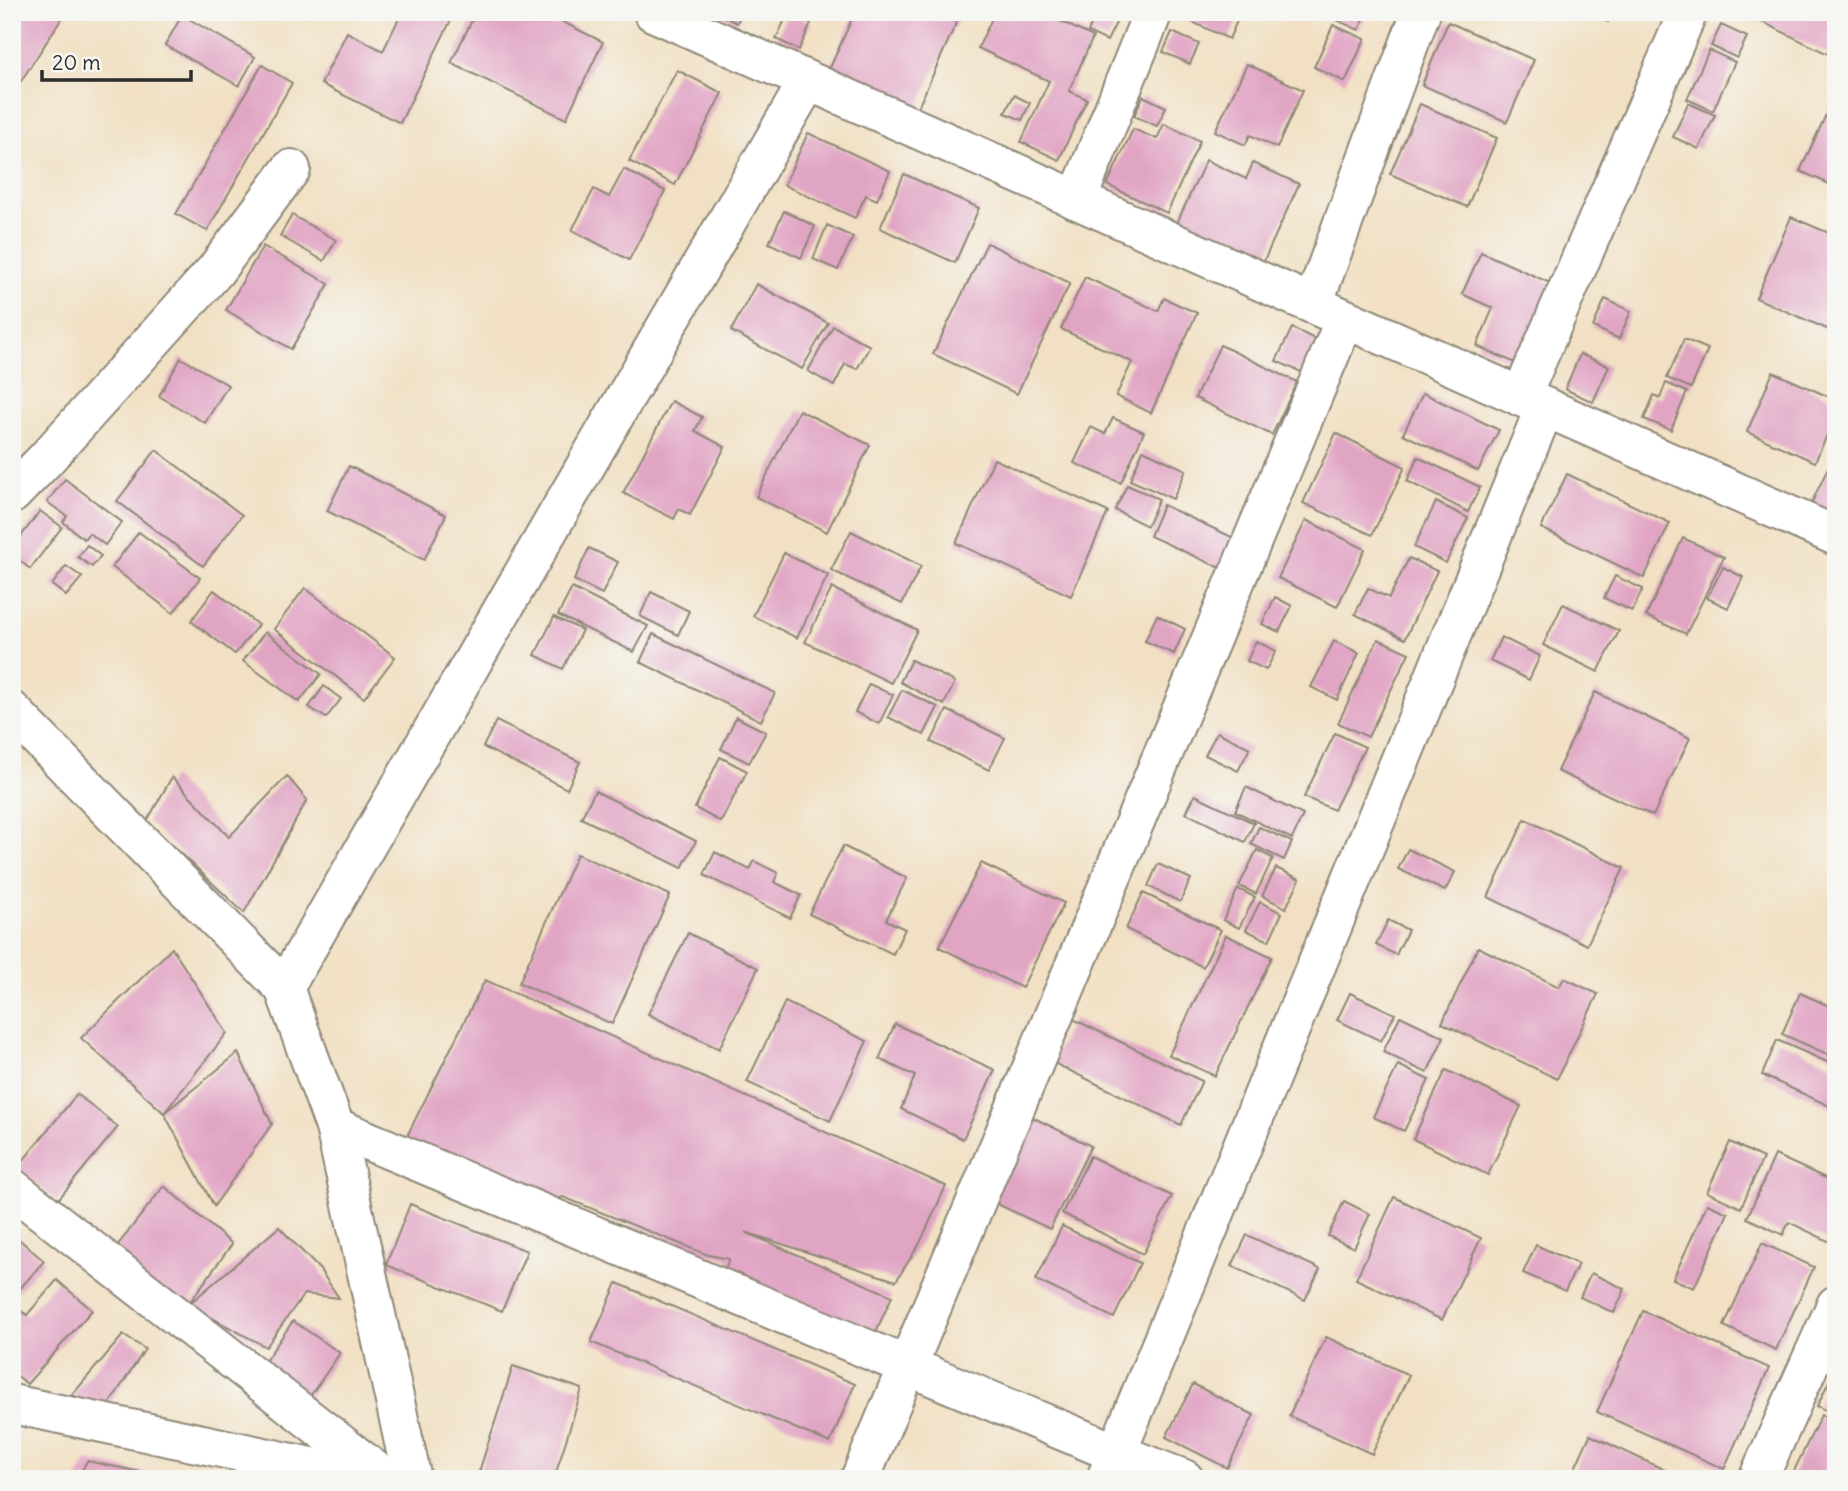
<svg xmlns="http://www.w3.org/2000/svg" width="1848" height="1491" font-family="Delius,sans-serif">
  <style>
    .building { fill: #e1a5c4 }
    .lines { fill: none; stroke-linecap: round; stroke-linejoin: round }
    .minor-casing { stroke: #8e8677; stroke-width: 42 }
    .minor { stroke: #fff; stroke-width: 38 }
  </style>
  <rect width="100%" height="100%" fill="#f6f6f2"/>
  <filter id="ink" filterUnits="userSpaceOnUse"><feTurbulence type="fractalNoise" baseFrequency=".0143" numOctaves="2"/><feDisplacementMap in="SourceGraphic" scale="14" xChannelSelector="R" yChannelSelector="G"/><feConvolveMatrix kernelMatrix="1 2 1 2 8 2 1 2 1" color-interpolation-filters="sRGB"/></filter>
  <filter id="wash" filterUnits="userSpaceOnUse"><feTurbulence type="fractalNoise" baseFrequency=".00686" numOctaves="4" result="noise"/><feDisplacementMap in="SourceGraphic" scale="28" xChannelSelector="R" yChannelSelector="G"/><feGaussianBlur stdDeviation="1.57" result="paint"/><feColorMatrix in="noise" values="0 0 0 0 0 0 0 0 0 0 0 0 0 0 0 0 0 1.4 0 .05"/><feComposite in="paint" operator="in"/></filter>
  <g filter="url(#wash)">
    <rect width="100%" height="100%" fill="#f1e0c3"/>
    <g id="blocks">
      <g class="building">
        <polygon points="12,12 66,12 12,95"/>
        <polygon points="402,12 455,12 400,123 321,84 347,32 383,51"/>
        <polygon points="476,12 543,12 603,42 566,119 451,63"/>
        <polygon points="714,12 742,12 737,23"/>
        <polygon points="855,12 949,12 959,17 917,110 829,70"/>
        <polygon points="995,12 1042,12 1093,37 1069,91 1087,99 1059,160 1021,142 1049,81 978,48"/>
        <polygon points="1097,12 1102,12 1118,19 1107,41 1088,32"/>
        <polygon points="1182,12 1241,12 1229,39 1181,17"/>
        <polygon points="1334,12 1367,12 1359,30 1332,18"/>
        <polygon points="1586,12 1612,12 1608,22"/>
        <polygon points="1742,12 1836,12 1836,58"/>
        <polygon points="788,13 811,23 799,50 776,39"/>
        <polygon points="182,15 255,57 239,86 165,45"/>
        <polygon points="1448,22 1534,60 1507,122 1422,85"/>
        <polygon points="1333,25 1365,39 1345,82 1314,67"/>
        <polygon points="1721,25 1747,37 1737,58 1711,46"/>
        <polygon points="1172,32 1199,44 1190,64 1163,52"/>
        <polygon points="1709,50 1735,62 1713,111 1687,99"/>
        <polygon points="1247,64 1303,90 1277,148 1250,135 1245,145 1215,131"/>
        <polygon points="262,65 292,83 207,231 176,214"/>
        <polygon points="677,70 722,93 675,185 629,161"/>
        <polygon points="1836,93 1836,187 1800,171"/>
        <polygon points="1014,95 1030,103 1022,120 1005,113"/>
        <polygon points="1143,96 1166,107 1157,126 1134,116"/>
        <polygon points="1688,103 1715,115 1699,149 1673,137"/>
        <polygon points="1420,104 1497,138 1467,207 1390,174"/>
        <polygon points="1164,124 1200,141 1167,213 1107,185 1133,129 1157,139"/>
        <polygon points="808,133 890,171 877,200 866,195 855,218 784,185"/>
        <polygon points="1206,160 1246,179 1253,163 1299,184 1262,265 1176,225"/>
        <polygon points="624,169 665,191 629,260 572,230 594,189 609,197"/>
        <polygon points="904,174 979,208 955,263 880,228"/>
        <polygon points="784,211 815,226 801,258 769,243"/>
        <polygon points="292,215 336,240 324,261 280,236"/>
        <polygon points="1791,217 1836,236 1836,333 1756,298"/>
        <polygon points="827,225 853,237 838,270 813,259"/>
        <polygon points="987,243 1070,283 1017,394 933,354"/>
        <polygon points="263,246 329,284 291,349 226,310"/>
        <polygon points="1481,252 1557,286 1522,366 1477,346 1493,308 1462,294"/>
        <polygon points="1085,277 1158,311 1164,298 1197,313 1151,413 1116,396 1132,362 1061,329"/>
        <polygon points="756,284 828,323 802,369 731,331"/>
        <polygon points="1605,299 1631,311 1619,339 1593,327"/>
        <polygon points="833,326 870,346 857,369 845,364 834,386 808,371"/>
        <polygon points="1292,328 1323,343 1308,375 1276,361"/>
        <polygon points="1684,339 1708,349 1691,388 1667,378"/>
        <polygon points="1220,345 1297,382 1272,435 1195,398"/>
        <polygon points="1580,354 1609,366 1593,402 1565,389"/>
        <polygon points="181,358 228,385 205,423 159,396"/>
        <polygon points="1773,372 1836,400 1836,415 1815,462 1747,432"/>
        <polygon points="1666,383 1687,392 1671,430 1644,419 1654,395 1660,398"/>
        <polygon points="1423,393 1499,430 1478,471 1403,434"/>
        <polygon points="671,401 702,417 695,431 725,447 690,515 679,509 674,519 623,493"/>
        <polygon points="799,410 870,445 827,532 756,497"/>
        <polygon points="1113,418 1144,432 1121,483 1074,463 1091,427 1105,434"/>
        <polygon points="1336,433 1405,467 1372,535 1303,503"/>
        <polygon points="156,450 242,515 203,566 117,501"/>
        <polygon points="1143,450 1186,470 1173,499 1130,480"/>
        <polygon points="1836,451 1836,516 1811,504"/>
        <polygon points="1418,457 1480,487 1468,512 1407,481"/>
        <polygon points="994,459 1108,512 1071,596 956,543"/>
        <polygon points="349,466 446,515 424,560 327,511"/>
        <polygon points="1567,474 1670,523 1644,578 1541,528"/>
        <polygon points="65,479 122,522 105,545 89,533 84,539 63,522 67,516 47,502"/>
        <polygon points="1127,485 1159,499 1147,526 1115,510"/>
        <polygon points="1436,502 1468,518 1446,563 1414,547"/>
        <polygon points="1163,505 1234,538 1220,568 1150,536"/>
        <polygon points="40,511 62,527 30,569 12,554 12,548"/>
        <polygon points="1306,520 1365,549 1337,607 1278,578"/>
        <polygon points="851,531 921,566 902,604 831,570"/>
        <polygon points="139,532 200,578 173,613 112,567"/>
        <polygon points="1683,538 1724,557 1686,634 1646,616"/>
        <polygon points="87,545 101,556 92,567 78,557"/>
        <polygon points="589,548 618,562 602,594 574,580"/>
        <polygon points="784,553 828,575 797,638 753,616"/>
        <polygon points="1409,558 1437,571 1405,639 1355,614 1368,588 1389,598"/>
        <polygon points="66,566 82,577 66,596 52,585"/>
        <polygon points="1723,567 1743,577 1728,608 1707,598"/>
        <polygon points="1615,576 1643,589 1632,611 1604,598"/>
        <polygon points="305,588 395,657 364,698 274,629"/>
        <polygon points="572,588 648,626 634,652 558,615"/>
        <polygon points="832,588 917,630 891,683 805,642"/>
        <polygon points="214,590 258,625 235,654 191,621"/>
        <polygon points="651,592 689,611 678,635 640,616"/>
        <polygon points="1275,597 1292,606 1279,632 1262,624"/>
        <polygon points="1563,604 1619,631 1598,672 1543,645"/>
        <polygon points="1157,615 1185,629 1174,654 1145,641"/>
        <polygon points="554,617 582,630 563,669 535,655"/>
        <polygon points="265,632 321,674 299,702 243,661"/>
        <polygon points="653,634 775,693 761,721 640,662"/>
        <polygon points="1501,637 1540,656 1529,680 1490,661"/>
        <polygon points="1378,639 1409,653 1368,737 1338,723"/>
        <polygon points="1256,641 1276,651 1266,670 1247,661"/>
        <polygon points="1334,641 1359,653 1337,700 1311,687"/>
        <polygon points="911,660 955,682 944,705 900,682"/>
        <polygon points="869,684 893,695 879,724 855,712"/>
        <polygon points="324,686 341,699 326,718 309,707"/>
        <polygon points="902,690 938,707 924,735 888,717"/>
        <polygon points="1595,692 1690,738 1653,816 1557,771"/>
        <polygon points="947,710 1005,738 989,770 931,742"/>
        <polygon points="736,717 766,732 749,763 721,749"/>
        <polygon points="496,721 580,762 567,789 483,747"/>
        <polygon points="1217,732 1250,748 1238,771 1205,755"/>
        <polygon points="1335,733 1365,747 1334,810 1304,797"/>
        <polygon points="720,757 747,771 721,822 695,808"/>
        <polygon points="287,776 307,800 244,913 147,821 172,777 229,837"/>
        <polygon points="1246,787 1303,815 1292,839 1235,811"/>
        <polygon points="595,791 696,841 682,868 581,818"/>
        <polygon points="1195,795 1254,823 1245,842 1186,813"/>
        <polygon points="1525,819 1624,868 1587,945 1488,897"/>
        <polygon points="1259,827 1292,842 1284,860 1251,844"/>
        <polygon points="843,846 907,878 886,920 905,929 893,954 809,914"/>
        <polygon points="1408,849 1455,872 1445,891 1398,869"/>
        <polygon points="1257,850 1273,858 1256,894 1239,886"/>
        <polygon points="715,852 750,870 754,861 778,873 774,882 801,895 790,918 704,875"/>
        <polygon points="577,854 670,895 612,1024 519,983"/>
        <polygon points="981,863 1064,903 1022,988 939,947"/>
        <polygon points="1158,864 1191,879 1180,902 1148,886"/>
        <polygon points="1276,868 1300,879 1286,908 1262,896"/>
        <polygon points="1238,889 1255,897 1239,928 1223,920"/>
        <polygon points="1143,893 1221,930 1203,967 1126,929"/>
        <polygon points="1260,902 1282,913 1269,941 1246,930"/>
        <polygon points="1388,920 1408,930 1396,955 1376,945"/>
        <polygon points="688,933 758,968 719,1049 648,1014"/>
        <polygon points="1226,935 1272,957 1215,1076 1169,1055"/>
        <polygon points="1478,947 1559,987 1564,978 1598,994 1557,1079 1442,1023"/>
        <polygon points="172,948 227,1033 164,1113 81,1038"/>
        <polygon points="485,980 946,1186 920,1243 896,1281 745,1232 892,1296 875,1334 725,1269 729,1259 708,1255 563,1197 549,1201 402,1146"/>
        <polygon points="1350,993 1395,1014 1381,1041 1337,1020"/>
        <polygon points="1800,993 1836,1009 1836,1058 1782,1034"/>
        <polygon points="785,1002 867,1041 830,1121 747,1082"/>
        <polygon points="1400,1016 1444,1037 1427,1073 1383,1052"/>
        <polygon points="1073,1019 1202,1081 1181,1125 1052,1062"/>
        <polygon points="895,1024 995,1070 963,1139 901,1109 915,1076 879,1059"/>
        <polygon points="1777,1040 1836,1066 1836,1109 1762,1075"/>
        <polygon points="238,1053 272,1124 214,1206 164,1113"/>
        <polygon points="1398,1065 1429,1080 1404,1131 1373,1117"/>
        <polygon points="1446,1070 1521,1106 1488,1175 1413,1139"/>
        <polygon points="77,1094 118,1127 57,1201 17,1168"/>
        <polygon points="1030,1116 1091,1146 1050,1229 989,1200"/>
        <polygon points="1730,1142 1763,1158 1741,1208 1707,1192"/>
        <polygon points="1775,1155 1836,1183 1836,1229 1830,1242 1789,1222 1783,1235 1747,1218"/>
        <polygon points="1090,1156 1172,1196 1143,1254 1062,1213"/>
        <polygon points="164,1186 232,1244 179,1317 106,1260"/>
        <polygon points="1394,1197 1481,1238 1442,1320 1356,1279"/>
        <polygon points="1344,1201 1370,1214 1354,1248 1328,1236"/>
        <polygon points="410,1204 527,1251 502,1311 386,1265"/>
        <polygon points="1707,1204 1728,1213 1694,1288 1673,1279"/>
        <polygon points="1062,1226 1140,1263 1114,1318 1036,1280"/>
        <polygon points="279,1227 320,1270 339,1298 304,1294 266,1347 188,1305"/>
        <polygon points="12,1233 44,1261 12,1298"/>
        <polygon points="1247,1235 1320,1269 1305,1300 1232,1266"/>
        <polygon points="1762,1243 1814,1267 1776,1350 1724,1326"/>
        <polygon points="1536,1245 1578,1264 1565,1291 1523,1273"/>
        <polygon points="1591,1273 1625,1289 1614,1313 1580,1297"/>
        <polygon points="57,1280 92,1310 27,1384 12,1371 12,1304 27,1315"/>
        <polygon points="617,1283 855,1384 830,1443 591,1342"/>
        <polygon points="1643,1311 1769,1368 1724,1469 1597,1412"/>
        <polygon points="293,1321 340,1353 308,1399 261,1367"/>
        <polygon points="123,1335 145,1349 106,1409 72,1395"/>
        <polygon points="1326,1337 1409,1375 1372,1454 1289,1416"/>
        <polygon points="513,1366 582,1389 554,1479 477,1478"/>
        <polygon points="1836,1367 1836,1415 1817,1406"/>
        <polygon points="1193,1384 1254,1415 1227,1468 1166,1437"/>
        <polygon points="1821,1415 1836,1423 1836,1479 1790,1479"/>
        <polygon points="1590,1435 1684,1479 1570,1479"/>
        <polygon points="87,1461 170,1478 170,1479 77,1479"/>
      </g>
    </g>
  </g>
  <g filter="url(#ink)">
    <use href="#blocks" fill-opacity="0" stroke="#8e8677" stroke-width="2"/>
    <g class="lines">
      <defs>
        <g id="minor">
          <polyline points="653,12 1836,536"/>
          <polyline points="1077,200 1153,12"/>
          <polyline points="1313,304 1421,12"/>
          <polyline points="1521,397 1688,12"/>
          <polyline points="12,494 45,460 215,271 291,169"/>
          <polyline points="12,711 284,988 335,1127 412,1479"/>
          <polyline points="284,988 808,81"/>
          <polyline points="335,1127 1116,1453 1184,1479"/>
          <polyline points="12,1188 386,1479"/>
          <polyline points="12,1404 345,1474 356,1479"/>
          <polyline points="860,1479 1345,319"/>
          <polyline points="1106,1479 1545,407"/>
          <polyline points="1758,1479 1836,1305"/>
        </g>
      </defs>
      <use href="#minor" class="minor-casing"/>
      <use href="#minor" class="minor"/>
    </g>
  </g>
  <rect width="1848" height="1491" fill="none" stroke="#f6f6f2" stroke-width="42"/>
  <path d="M42 70v10h149v-10" fill="none" stroke="#2b2b2b" stroke-width="3.5"/>
  <text x="52" y="70" font-size="21" fill="#2b2b2b" stroke="#f6f6f2" stroke-width="5" paint-order="stroke">20 m</text>
</svg>
